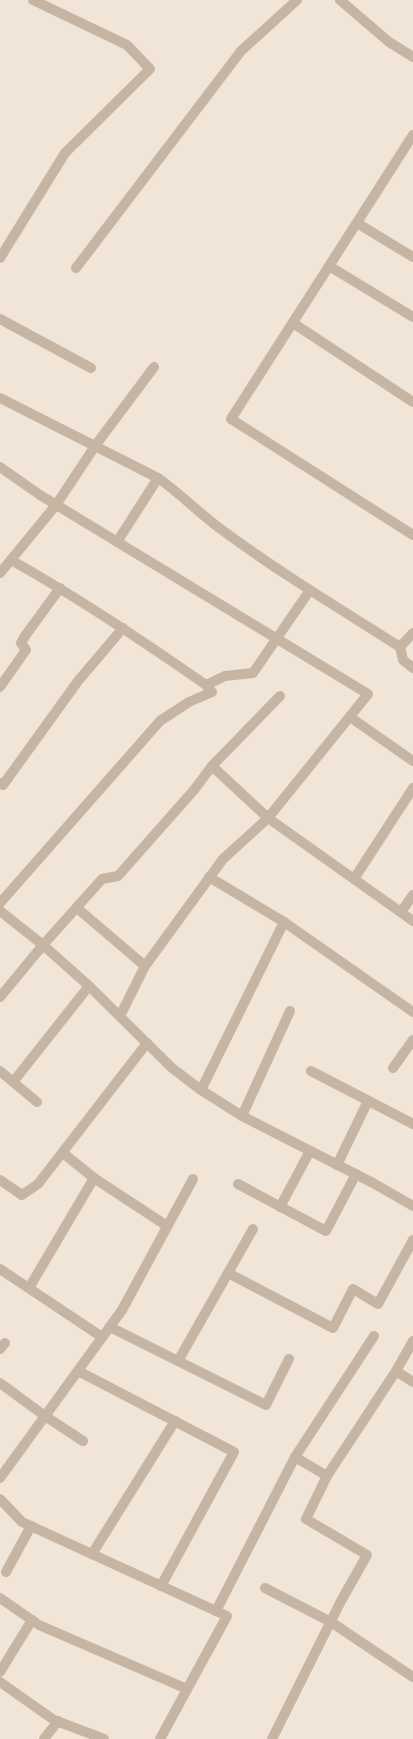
<svg xmlns="http://www.w3.org/2000/svg" width="413" height="1739" font-family="Poppins,sans-serif">
  <style>
    .lines { fill: none; stroke-linecap: round; stroke-linejoin: round }
    .minor { stroke: #c7b5a4; stroke-width: 10 }
  </style>
  <rect width="100%" height="100%" fill="#f0e5d7"/>
  <g class="lines">
    <g class="minor">
      <polyline points="340,0 389,42 413,57"/>
      <polyline points="413,135 231,419 413,535"/>
      <polyline points="357,223 413,257"/>
      <polyline points="0,258 65,153 150,69 127,45 33,0"/>
      <polyline points="329,266 413,317"/>
      <polyline points="76,268 241,51 297,0"/>
      <polyline points="0,319 91,368"/>
      <polyline points="293,323 413,402"/>
      <path d="M 0,398 L 158,478 C 181,494 200,514 222,530 C 279,572 340,609 400,647 L 403,660 L 413,668"/>
      <polyline points="0,467 40,495 368,694 268,818 223,859 145,966 120,1016"/>
      <polyline points="117,542 158,478"/>
      <polyline points="0,573 56,505 95,446 154,367"/>
      <polyline points="400,647 413,633"/>
      <polyline points="206,685 225,676 253,673 310,590"/>
      <polyline points="0,687 26,650 21,643 25,636 60,588"/>
      <polyline points="350,717 413,761"/>
      <polyline points="212,766 268,818 413,921"/>
      <polyline points="0,783 3,785 78,681 123,628"/>
      <polyline points="209,877 284,922 413,1012"/>
      <polyline points="354,879 413,788"/>
      <path d="M 0,903 L 160,721 L 189,702 L 212,692 L 206,685 C 143,641 79,598 11,560"/>
      <polyline points="77,908 145,966"/>
      <polyline points="0,911 43,945 89,986 172,1068 201,1090 242,1116 373,1183 413,1206"/>
      <polyline points="401,912 413,895"/>
      <polyline points="0,997 43,945 102,879 118,876 194,790 212,766 280,696"/>
      <polyline points="393,1068 413,1040"/>
      <polyline points="0,1071 37,1102"/>
      <polyline points="311,1071 413,1124"/>
      <polyline points="13,1082 89,986"/>
      <polyline points="201,1090 284,922"/>
      <polyline points="242,1116 290,1011"/>
      <polyline points="63,1153 94,1178 167,1226"/>
      <polyline points="337,1165 368,1101"/>
      <polyline points="0,1180 22,1195 38,1184 147,1043"/>
      <polyline points="238,1184 326,1231 356,1174"/>
      <polyline points="280,1207 310,1151"/>
      <polyline points="0,1269 102,1337"/>
      <polyline points="228,1273 333,1328 353,1289 378,1304 413,1240"/>
      <polyline points="29,1288 94,1178"/>
      <polyline points="110,1327 266,1405 289,1359"/>
      <polyline points="0,1349 5,1343"/>
      <polyline points="178,1361 253,1229"/>
      <polyline points="78,1371 234,1452 161,1586"/>
      <polyline points="396,1371 413,1382"/>
      <polyline points="0,1383 45,1416 83,1441"/>
      <polyline points="295,1457 327,1476"/>
      <polyline points="0,1478 122,1310 193,1179"/>
      <polyline points="0,1499 22,1522 227,1616 160,1739"/>
      <polyline points="92,1554 175,1421"/>
      <polyline points="6,1572 31,1526"/>
      <polyline points="265,1588 331,1622 413,1677"/>
      <polyline points="0,1598 39,1625 187,1689"/>
      <polyline points="216,1611 295,1457 374,1336"/>
      <polyline points="0,1672 32,1620"/>
      <polyline points="0,1682 54,1720 104,1739"/>
      <polyline points="44,1739 58,1721"/>
      <polyline points="272,1739 341,1601 367,1555 306,1519 327,1476 396,1371 413,1341"/>
    </g>
  </g>
</svg>
